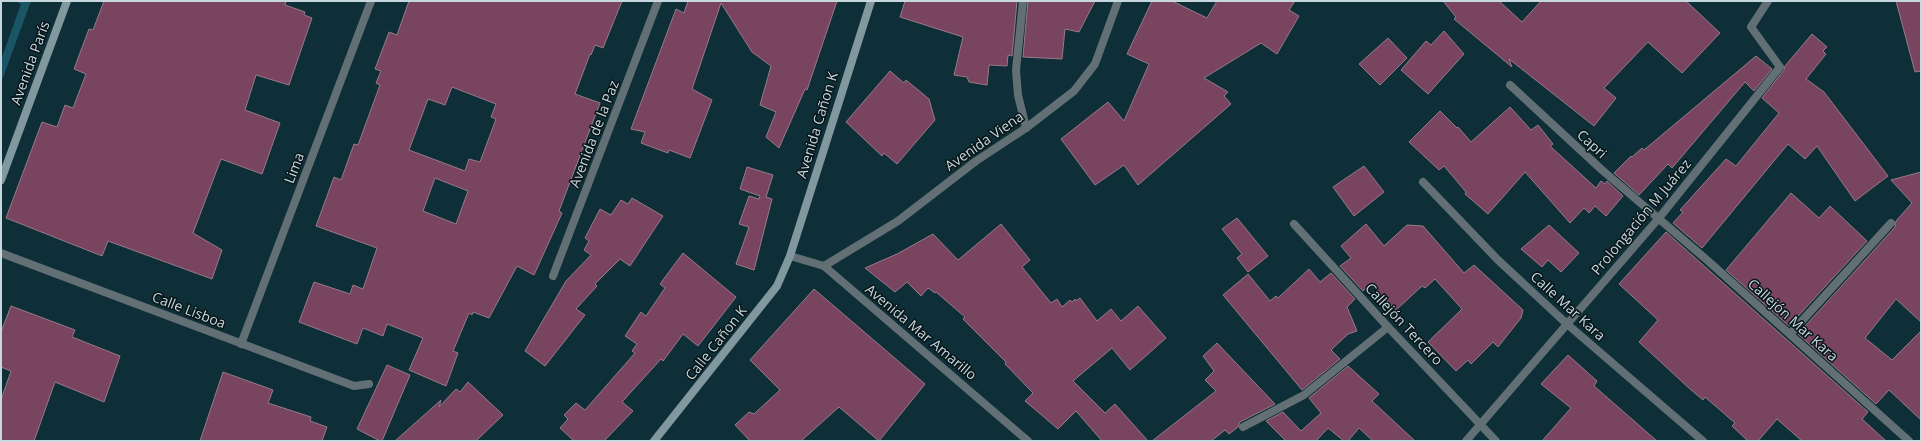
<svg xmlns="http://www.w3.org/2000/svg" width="1922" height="442" font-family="'Open Sans',sans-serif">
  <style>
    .green { fill: #1a5565 }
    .building { fill: #79445f; stroke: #977a88; fill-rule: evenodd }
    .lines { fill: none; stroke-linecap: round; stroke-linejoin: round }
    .street { stroke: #627075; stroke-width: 8 }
    .secondary { stroke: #82989f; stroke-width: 8 }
    .labels { text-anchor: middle; stroke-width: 3; stroke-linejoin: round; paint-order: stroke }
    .street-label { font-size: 14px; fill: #c6d8dd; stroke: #081519 }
  </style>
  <rect width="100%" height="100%" fill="#0f2f38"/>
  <polygon class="green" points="15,1 31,1 1,83 1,60 21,4"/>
  <g class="building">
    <polygon points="104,1 286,1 285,5 305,12 304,15 312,18 289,85 256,75 245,110 280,123 262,174 221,159 193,233 222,250 212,279 108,241 102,256 6,218 42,122 57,127 65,105 73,108 86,74 74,69 89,29 93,30"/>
    <path d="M 409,1 L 622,1 L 603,48 L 595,45 L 591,55 L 590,54 L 575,94 L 600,103 L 559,211 L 562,213 L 534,275 L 517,266 L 489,318 L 473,312 L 472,315 L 469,313 L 453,351 L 458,353 L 446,386 L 409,370 L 423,338 L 387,324 L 383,336 L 363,328 L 357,344 L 299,322 L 314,282 L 350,294 L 353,285 L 363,289 L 377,248 L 316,226 L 334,177 L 341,180 L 354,144 L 358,145 L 380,85 L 376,83 L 381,71 L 375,69 L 389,32 L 397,35 ZM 452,87 L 496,104 L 491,117 L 496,119 L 480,162 L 469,159 L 465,171 L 409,150 L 428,99 L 445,105 ZM 435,178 L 468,191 L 456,224 L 423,211 Z"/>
    <polygon points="688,1 837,1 807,90 805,89 779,148 766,137 776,112 760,105 771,66 752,52 721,3 692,89 712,100 690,158 669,150 668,153 641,143 645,132 631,129 676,9 684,13"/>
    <polygon points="905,1 1017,1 1012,56 1008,55 1007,66 989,65 987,85 969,82 967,77 954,75 963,37 900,17"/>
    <polygon points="1028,1 1095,1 1079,32 1065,29 1062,59 1023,57"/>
    <polygon points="1152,1 1172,1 1207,18 1217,1 1295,1 1289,10 1299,16 1277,54 1261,43 1204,78 1228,92 1224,96 1231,104 1138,185 1124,165 1095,185 1061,139 1108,102 1124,121 1149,64 1127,54"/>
    <polygon points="1443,1 1499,1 1522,22 1541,1 1686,1 1720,33 1682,73 1648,42 1604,88 1616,98 1594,126 1509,59 1512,67 1454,19 1456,17"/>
    <polygon points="1896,1 1921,1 1921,71 1915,72"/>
    <polygon points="1444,31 1464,54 1428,94 1401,70 1426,41 1431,45"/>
    <polygon points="1812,34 1827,47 1823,51 1826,54 1806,79 1824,92 1888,176 1855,201 1817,146 1805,159 1788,144 1702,248 1673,223 1683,212 1680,210 1726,159 1736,166 1779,113 1762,98 1784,70 1785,66"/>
    <polygon points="1388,38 1407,58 1380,85 1359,64"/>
    <polygon points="1756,56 1772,69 1754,91 1745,82 1672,168 1668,164 1639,195 1614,173 1631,156 1632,157 1642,148 1644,150"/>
    <polygon points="890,71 904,83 906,80 929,99 935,120 897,164 884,153 882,156 846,122"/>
    <polygon points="1510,107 1531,130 1538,125 1553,144 1550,146 1596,188 1601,181 1605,184 1607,181 1623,196 1606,216 1595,206 1589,213 1584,208 1570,223 1525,172 1488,214 1465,194 1466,192 1444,166 1439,170 1409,142 1440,111 1457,128 1458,127 1471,142"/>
    <polygon points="1364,166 1384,192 1354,216 1333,187"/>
    <polygon points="747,167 773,175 766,197 772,199 754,270 736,264 749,227 739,224 749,196 759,199 760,196 740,189"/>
    <polygon points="1921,172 1921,322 1896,299 1865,338 1892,360 1921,331 1921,420 1889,390 1876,404 1798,334 1895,227 1896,221 1912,203 1891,180"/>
    <polygon points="1791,193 1819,218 1830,206 1867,241 1789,326 1726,270"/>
    <polygon points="632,198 663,216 630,266 620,259 595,284 597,286 576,309 585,315 545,366 525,351 566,281 591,255 584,250 589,241 585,238 600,209 611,215 621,200 628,204"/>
    <polygon points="1237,218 1268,256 1248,272 1237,258 1242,254 1222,229"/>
    <polygon points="1001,224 1030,260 1022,267 1051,303 1057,299 1062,307 1070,300 1072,302 1075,299 1076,301 1080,298 1097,321 1111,309 1121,321 1138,306 1166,338 1130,370 1112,348 1073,381 1105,413 1115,404 1148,441 1102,441 1076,411 1058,429 1025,401 1033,393 1005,364 1006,362 963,319 965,317 936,292 935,293 928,288 921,296 907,282 895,292 865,268 897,254 933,234 958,260"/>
    <polygon points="1366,224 1384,246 1407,225 1423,226 1464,273 1474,265 1523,310 1521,318 1498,347 1493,342 1471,364 1468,360 1456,371 1428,342 1462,309 1435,279 1425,288 1422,286 1396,310 1370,284 1363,291 1340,266 1351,258 1341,246"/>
    <polygon points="1549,225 1579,253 1561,272 1548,260 1542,267 1521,249"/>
    <polygon points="1666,232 1868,412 1862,419 1886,441 1802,441 1777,419 1758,441 1748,441 1732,426 1735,423 1705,397 1703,400 1690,389 1639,342 1658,320 1619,284"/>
    <polygon points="683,253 736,297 698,346 683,334 663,361 661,359 622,402 633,411 604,441 574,441 560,428 568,419 564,415 576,403 585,410 635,353 632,351 637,344 625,336 641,312 646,316 665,288 660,284"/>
    <polygon points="1309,269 1320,282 1331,273 1355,299 1347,307 1357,331 1348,334 1331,350 1340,359 1302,390 1223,295 1248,274 1270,301 1276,296 1278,298"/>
    <polygon points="814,289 925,384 879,441 839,407 801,441 750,441 735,425 749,412 754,414 780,390 750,360"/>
    <polygon points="11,306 75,330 72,337 120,356 104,402 55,382 34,441 1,441 1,400 11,371 1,367 1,332"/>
    <polygon points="1217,343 1275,404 1240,422 1238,427 1229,434 1225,430 1211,441 1152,441 1216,391 1205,380 1214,371 1203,356"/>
    <polygon points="1568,355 1597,381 1594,386 1657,441 1542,441 1571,408 1541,384"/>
    <polygon points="387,365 410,375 382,441 380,441 357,429"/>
    <polygon points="1348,366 1379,394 1372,401 1415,441 1373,441 1359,428 1348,441 1344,441 1328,428 1316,441 1286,441 1266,421 1283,412 1301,431 1321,413 1309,398"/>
    <polygon points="223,372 273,390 268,403 311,417 310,421 327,427 322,441 200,441"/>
    <polygon points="468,382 503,415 476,441 395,441 441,400 439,407 456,389 460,392"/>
  </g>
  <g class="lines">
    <g class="street">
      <polyline points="1023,1 1016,70 1018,95 1026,128"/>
      <polyline points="1510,85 1602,170 1707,260 1909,441"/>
      <polyline points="1423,182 1498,260 1567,324 1703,441"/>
      <polyline points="1294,224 1388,327 1496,441"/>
      <polyline points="1,253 354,386 369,384"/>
      <polyline points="790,256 824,266 1028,441"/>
      <polyline points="824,266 898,221 976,161 1026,128 1074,91 1095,64 1118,1"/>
      <polyline points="553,276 658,1"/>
      <polyline points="1790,334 1891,223"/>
      <polyline points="241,344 371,1"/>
      <polyline points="1243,427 1304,395 1388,327"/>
      <polyline points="1466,441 1659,218 1780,67 1751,27 1768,1"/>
    </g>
    <g class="secondary">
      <polyline points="1,180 67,1"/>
      <polyline points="654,441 777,286 790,256 871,1"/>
    </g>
  </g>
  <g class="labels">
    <g class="street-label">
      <text transform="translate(30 63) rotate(-70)" y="5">Avenida París</text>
      <text transform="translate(817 125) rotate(-73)" y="5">Avenida Cañon K</text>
      <text transform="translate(594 134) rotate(-69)" y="5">Avenida de la Paz</text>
      <text transform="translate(984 141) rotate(-35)" y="5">Avenida Viena</text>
      <text transform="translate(1592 144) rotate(43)" y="5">Capri</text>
      <text transform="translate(294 168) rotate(-69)" y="5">Lima</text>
      <text transform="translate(1641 217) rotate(-50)" y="5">Prolongación M Juárez</text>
      <text transform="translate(1568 306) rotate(42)" y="5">Calle Mar Kara</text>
      <text transform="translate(189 310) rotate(21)" y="5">Calle Lisboa</text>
      <text transform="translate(1793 320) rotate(42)" y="5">Callejón Mar Kara</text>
      <text transform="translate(1404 324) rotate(47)" y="5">Callejón Tercero</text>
      <text transform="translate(921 332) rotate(40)" y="5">Avenida Mar Amarillo</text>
      <text transform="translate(716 343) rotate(-52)" y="5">Calle Cañon K</text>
    </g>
  </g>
  <rect width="1922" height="442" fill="none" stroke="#c6d8dd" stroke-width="4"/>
</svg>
